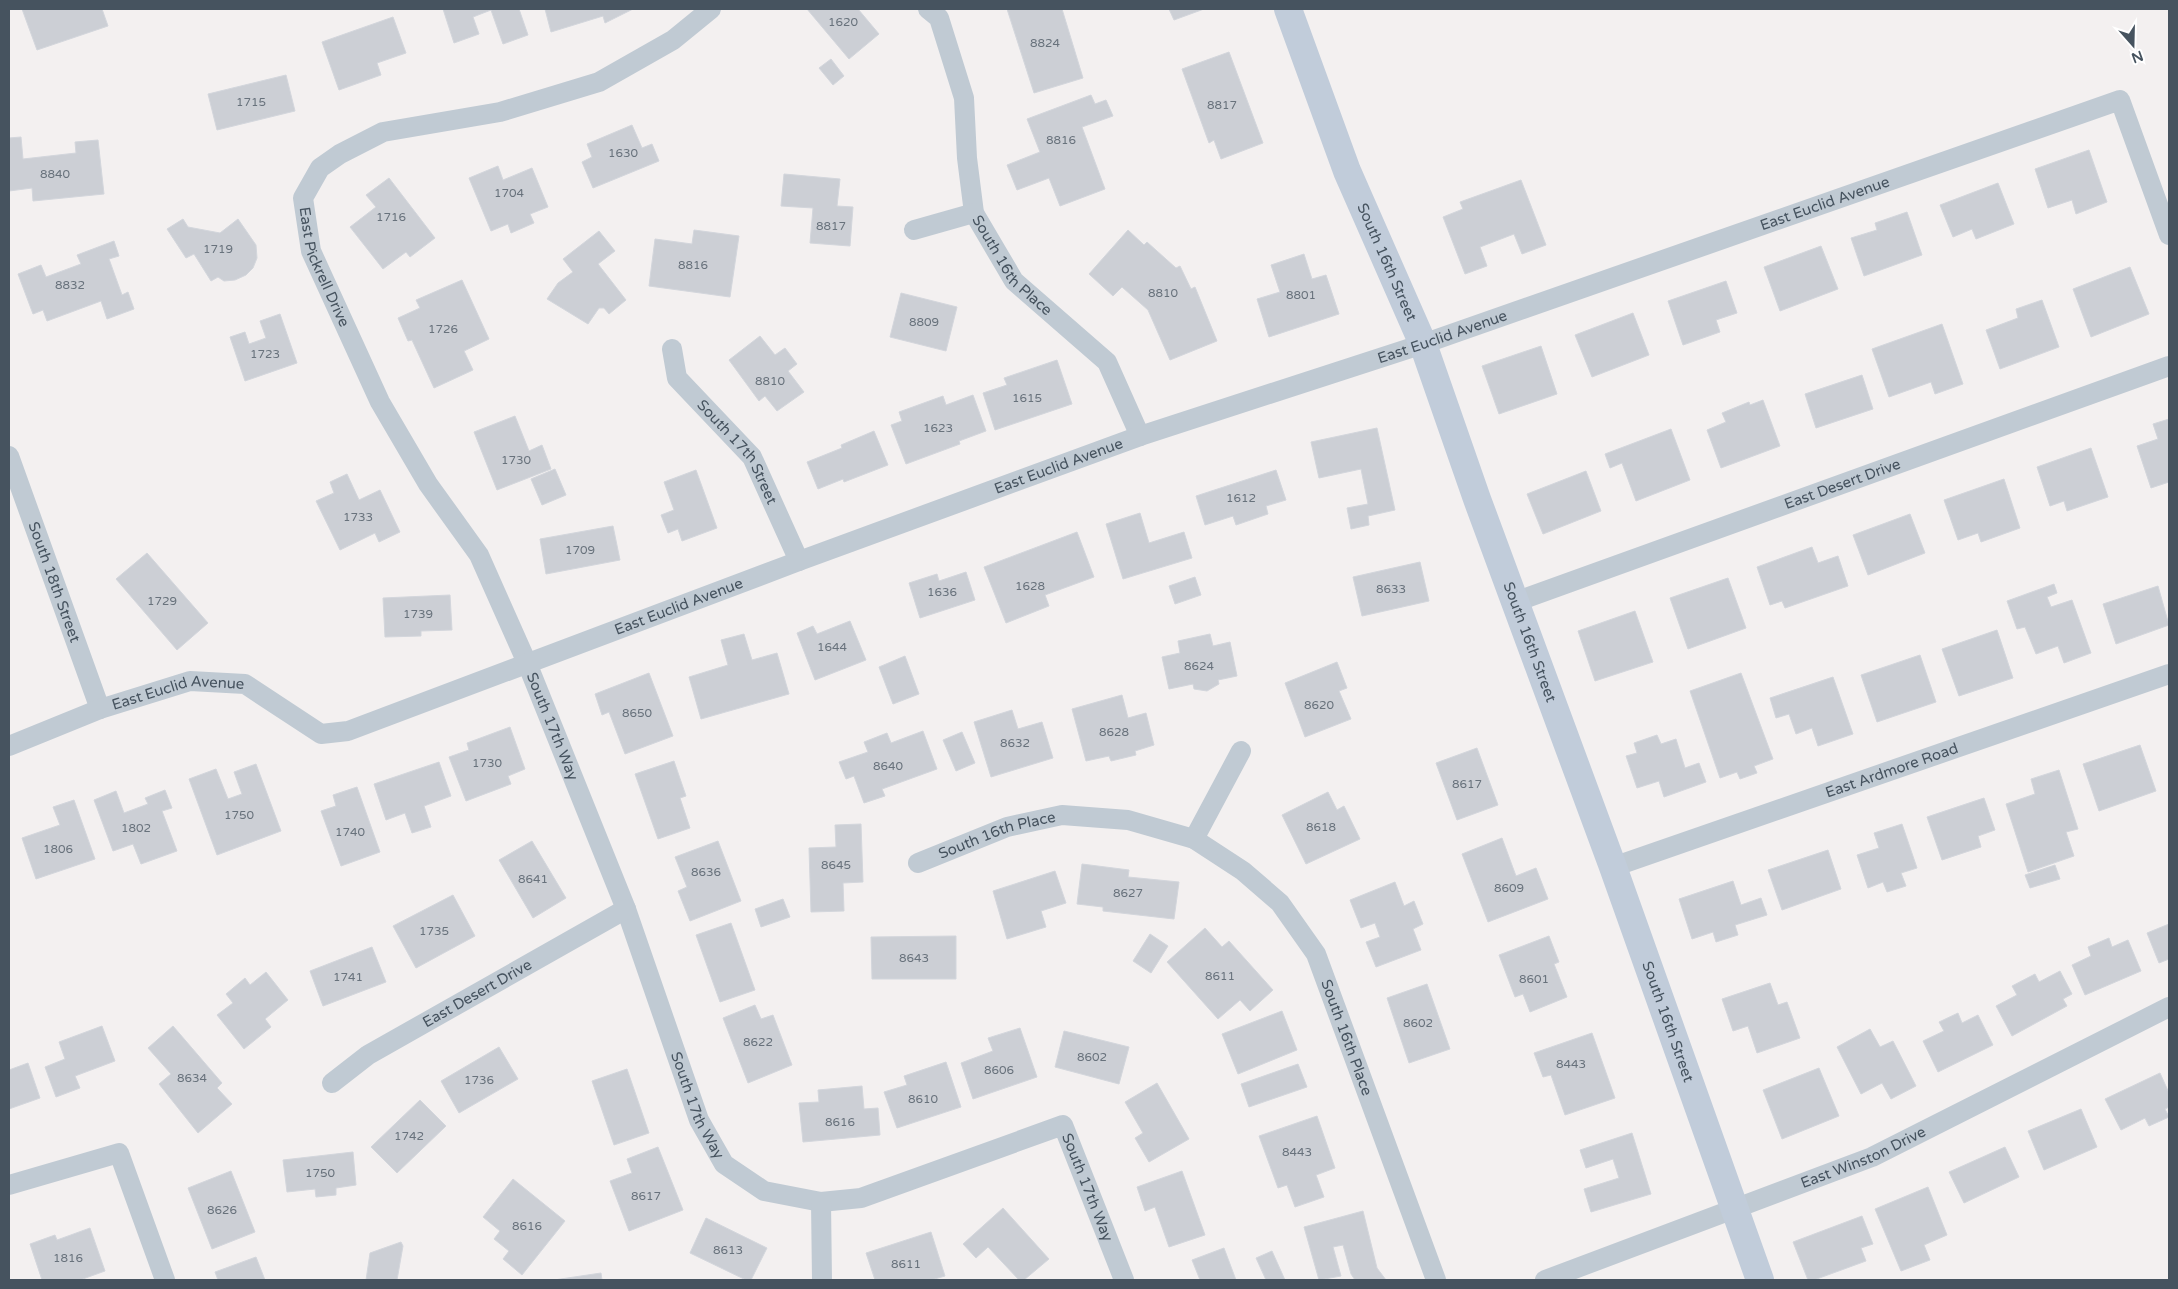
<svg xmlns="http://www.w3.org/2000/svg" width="2178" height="1289" font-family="'Varela Round',sans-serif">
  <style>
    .building { fill: #cccfd5; stroke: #d3d6dc }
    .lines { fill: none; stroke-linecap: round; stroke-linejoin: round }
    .street { stroke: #c0cad3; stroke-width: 20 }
    .secondary { stroke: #c1ccda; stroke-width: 28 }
    .labels { text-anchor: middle; stroke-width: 4.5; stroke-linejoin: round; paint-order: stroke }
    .number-label { font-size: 12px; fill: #68727c }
    .street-label { font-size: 15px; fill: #46535f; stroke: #fff }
  </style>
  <rect width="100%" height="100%" fill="#f3f0f0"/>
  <g class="building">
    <polygon points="22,9 102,9 108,26 37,50"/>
    <polygon points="443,9 519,9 528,35 503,44 491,10 473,17 479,34 454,43"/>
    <polygon points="545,9 633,9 605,23 603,16 551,32"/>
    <polygon points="807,9 858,9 879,34 849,59"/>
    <polygon points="1007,9 1062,9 1083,78 1034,93"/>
    <polygon points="1169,9 1204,9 1174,20"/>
    <polygon points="393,17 406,53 377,63 381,75 339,90 322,42"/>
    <polygon points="1229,52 1263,143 1221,159 1214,140 1209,143 1182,69"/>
    <polygon points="831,59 844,76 833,85 819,68"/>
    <polygon points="286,75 295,111 217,130 208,94"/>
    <polygon points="1091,95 1095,104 1106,100 1113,116 1082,127 1105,189 1060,206 1049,178 1017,190 1007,165 1040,152 1027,119"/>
    <polygon points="632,125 642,148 652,144 659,161 593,188 582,162 592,157 587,144"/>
    <polygon points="21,137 23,159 76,153 75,142 98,140 104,194 33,201 32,188 9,191 9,138"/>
    <polygon points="2089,150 2107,202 2076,214 2072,200 2048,208 2035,169"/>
    <polygon points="498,166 503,180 532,168 548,207 530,214 534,223 511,233 508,224 491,231 469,178"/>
    <polygon points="784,174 840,179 837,206 853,207 850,246 810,243 813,208 781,206"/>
    <polygon points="389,178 435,238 410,257 406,252 383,269 350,227 376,207 366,195"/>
    <polygon points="1521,180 1546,245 1522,254 1514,234 1480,247 1487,266 1465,274 1443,217 1463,209 1460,202"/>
    <polygon points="1998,183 2014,224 1976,239 1972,229 1953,237 1940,205"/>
    <polygon points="1907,212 1922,255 1864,276 1851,238 1877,230 1875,223"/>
    <polygon points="183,219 188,227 220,233 238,219 256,245 257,258 253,268 246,275 235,280 224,281 218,277 211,281 194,254 186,258 167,229"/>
    <polygon points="694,230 739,236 730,297 649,286 655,239 692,244"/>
    <polygon points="1128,230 1144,245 1147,242 1176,268 1180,266 1191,289 1195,287 1217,341 1170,360 1148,310 1122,287 1113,296 1089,274"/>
    <polygon points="599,231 615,251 598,264 626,300 609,314 604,308 599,308 588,324 547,299 558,283 573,272 563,259"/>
    <polygon points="114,241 119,256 109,259 122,295 128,292 134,309 107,319 101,301 47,321 43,310 33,314 18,274 41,265 46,277 81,264 77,255"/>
    <polygon points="1821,246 1838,289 1780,311 1764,267"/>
    <polygon points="1304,254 1312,279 1326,275 1339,314 1269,337 1257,299 1280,292 1271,265"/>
    <polygon points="2130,267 2149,314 2091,337 2073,289"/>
    <polygon points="462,280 489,339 464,351 473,370 434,388 412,340 408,341 398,318 420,308 416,300"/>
    <polygon points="1726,281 1737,313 1716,320 1720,332 1683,345 1668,301"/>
    <polygon points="901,293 957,307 946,351 890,337"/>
    <polygon points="2042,300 2059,347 2000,369 1986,330 2018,318 2016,309"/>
    <polygon points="1633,313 1649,355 1592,377 1575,335"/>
    <polygon points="280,314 297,363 245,381 230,337 245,332 249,344 266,338 260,321"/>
    <polygon points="1942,324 1963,384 1935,394 1931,382 1889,397 1872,349"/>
    <polygon points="760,336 775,355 785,348 797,364 788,371 804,392 777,411 765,396 759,401 729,360"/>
    <polygon points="1541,346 1557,394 1499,414 1482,366"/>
    <polygon points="1057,360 1072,404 995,430 983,393 1007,385 1004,378"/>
    <polygon points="1862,375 1873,409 1816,428 1805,394"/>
    <polygon points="973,395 986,431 959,441 960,444 906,464 891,425 902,421 899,412 943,396 946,405"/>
    <polygon points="1763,400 1780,446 1721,468 1707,430 1726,422 1722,413 1749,402 1750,405"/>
    <polygon points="515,416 529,451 542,445 551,469 497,490 474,432"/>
    <polygon points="2169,419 2169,482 2151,488 2137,446 2158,439 2153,424"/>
    <polygon points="1377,428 1395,510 1368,516 1369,525 1351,529 1347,508 1368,504 1361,469 1319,478 1311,442"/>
    <polygon points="1671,429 1690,480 1636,501 1622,463 1610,468 1605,454"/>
    <polygon points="874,431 888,465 844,482 843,479 818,489 807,462 842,448 841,445"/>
    <polygon points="2091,448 2108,497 2067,511 2064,501 2050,506 2037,467"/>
    <polygon points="555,469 566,495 542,505 531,479"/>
    <polygon points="696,470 717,528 682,541 678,529 668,533 661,515 674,510 664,482"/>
    <polygon points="1276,470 1286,500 1266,506 1268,514 1236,525 1233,516 1205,525 1196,496"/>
    <polygon points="1586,471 1601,511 1543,534 1527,494"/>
    <polygon points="347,474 359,500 380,490 400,532 379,542 375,533 340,550 316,501 334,493 330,482"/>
    <polygon points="2004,479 2020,528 1981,542 1978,533 1958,540 1944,500"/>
    <polygon points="1140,513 1149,543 1184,532 1192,558 1123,579 1106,524"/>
    <polygon points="1910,514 1925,553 1868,575 1853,535"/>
    <polygon points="613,526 620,560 546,574 540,539"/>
    <polygon points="1077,532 1094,577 1045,595 1049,606 1006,623 984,567"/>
    <polygon points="1812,547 1818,563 1838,556 1848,586 1785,608 1782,601 1770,605 1757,567"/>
    <polygon points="147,553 208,623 177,650 116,579"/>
    <polygon points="1420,562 1429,601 1362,616 1353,577"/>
    <polygon points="966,572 975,600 920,618 909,583 937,574 939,581"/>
    <polygon points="1195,577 1201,595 1175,604 1169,586"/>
    <polygon points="1728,578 1746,628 1688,649 1670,598"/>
    <polygon points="2054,584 2057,593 2047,597 2051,607 2072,600 2091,653 2064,663 2058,646 2036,654 2025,627 2017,629 2007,601"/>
    <polygon points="2158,586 2169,625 2116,644 2103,604"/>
    <polygon points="450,595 452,630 421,631 421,636 385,637 383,598"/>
    <polygon points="1635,611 1653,662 1595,681 1578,631"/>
    <polygon points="850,621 866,660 815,680 797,633 813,626 817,634"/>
    <polygon points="1997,630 2013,678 1959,696 1942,649"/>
    <polygon points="744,634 752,660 777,653 789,694 701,719 689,677 728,665 721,640"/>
    <polygon points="1210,634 1213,646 1230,642 1237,676 1218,680 1219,684 1207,691 1194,689 1193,684 1169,689 1162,657 1180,653 1178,641"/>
    <polygon points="1920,655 1936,702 1877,722 1861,675"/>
    <polygon points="905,656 919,694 893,704 879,667"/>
    <polygon points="1337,662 1347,688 1339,691 1351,719 1305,737 1285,683"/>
    <polygon points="649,673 673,736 625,754 609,712 602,715 595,694"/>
    <polygon points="1741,673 1773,759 1754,766 1757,773 1740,779 1737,772 1720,778 1690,691"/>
    <polygon points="1833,677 1853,734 1818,746 1812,728 1796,734 1789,714 1776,718 1770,698"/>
    <polygon points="1122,695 1128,718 1146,713 1154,745 1135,751 1136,755 1111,761 1109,756 1086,761 1072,709"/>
    <polygon points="1012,710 1018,729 1042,722 1053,758 991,777 974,722"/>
    <polygon points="510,727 525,769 508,776 511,784 466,801 449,757 469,750 467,743"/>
    <polygon points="923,731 937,769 882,789 885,796 864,803 854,776 846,779 839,762 868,752 864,742 887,733 891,743"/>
    <polygon points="962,732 975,763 956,771 943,740"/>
    <polygon points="1657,735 1661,744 1676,739 1685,768 1699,763 1706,782 1664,797 1659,781 1637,788 1626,756 1637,753 1634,743"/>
    <polygon points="2140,745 2156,791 2099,811 2083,764"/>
    <polygon points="1477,748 1498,805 1457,820 1436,763"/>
    <polygon points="674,761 686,796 680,798 690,828 658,839 635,774"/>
    <polygon points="439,762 451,796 424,806 431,827 412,833 405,813 386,820 374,784"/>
    <polygon points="256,764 281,831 217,855 189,779 216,769 228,799 242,794 234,772"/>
    <polygon points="2059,770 2078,829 2066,832 2074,856 2028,872 2006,804 2035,794 2031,779"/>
    <polygon points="357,787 380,852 341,866 321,811 336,806 333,795"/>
    <polygon points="165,790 172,808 162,811 177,851 141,864 133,844 113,851 94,800 116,791 124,813 148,804 145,798"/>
    <polygon points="1328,792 1337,810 1344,806 1360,839 1306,864 1282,815"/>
    <polygon points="1984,798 1995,830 1978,836 1981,847 1942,860 1927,817"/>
    <polygon points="74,800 95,859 36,879 22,838 60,825 53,807"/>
    <polygon points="861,824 863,882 843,883 844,911 811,912 809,848 836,847 835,825"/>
    <polygon points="1902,824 1917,868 1901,873 1906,886 1887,892 1883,882 1868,888 1857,855 1879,848 1874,833"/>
    <polygon points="1502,838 1516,876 1536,868 1548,899 1488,922 1462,854"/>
    <polygon points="532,841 566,898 533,918 499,860"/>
    <polygon points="718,841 741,901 690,921 678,891 687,887 675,857"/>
    <polygon points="1828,850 1841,889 1782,910 1768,870"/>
    <polygon points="1082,864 1129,870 1128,877 1179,882 1174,919 1103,911 1103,907 1077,904"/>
    <polygon points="2055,865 2060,879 2030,888 2025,875"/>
    <polygon points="1055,871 1066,903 1041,911 1046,927 1007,939 993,891"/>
    <polygon points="1733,881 1741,905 1761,898 1767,915 1735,925 1738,935 1716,942 1713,932 1692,939 1679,899"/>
    <polygon points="1395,882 1404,906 1414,901 1423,924 1413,929 1421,950 1376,967 1366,942 1380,937 1375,923 1361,928 1350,900"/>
    <polygon points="453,895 475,936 416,968 393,926"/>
    <polygon points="783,899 790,917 761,927 755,909"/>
    <polygon points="731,923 755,990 720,1002 696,935"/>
    <polygon points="2169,924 2169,959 2159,963 2147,933"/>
    <polygon points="1205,928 1222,947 1229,941 1273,990 1250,1011 1240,1000 1218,1019 1167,962"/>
    <polygon points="1150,934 1168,946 1151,973 1133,961"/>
    <polygon points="956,936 956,979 872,979 871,937"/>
    <polygon points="1549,936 1559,962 1554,964 1567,997 1530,1012 1523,994 1515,997 1499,955"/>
    <polygon points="2109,938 2112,947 2128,940 2141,971 2085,995 2072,965 2091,956 2088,947"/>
    <polygon points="372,947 386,982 323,1006 310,971"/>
    <polygon points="2060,971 2072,994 2063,999 2067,1006 2012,1036 1996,1006 2017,995 2012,986 2035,974 2039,982"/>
    <polygon points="266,972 288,1000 265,1019 271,1027 244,1049 217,1015 233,1003 226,994 245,978 250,985"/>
    <polygon points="1770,983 1778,1005 1787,1002 1800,1038 1757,1053 1748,1026 1733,1031 1722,999"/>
    <polygon points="1427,984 1450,1049 1409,1063 1387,998"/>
    <polygon points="755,1005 761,1019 773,1015 792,1065 748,1083 723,1018"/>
    <polygon points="1282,1011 1297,1050 1238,1074 1222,1034"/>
    <polygon points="1958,1013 1962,1023 1978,1015 1993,1045 1938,1072 1923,1041 1944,1031 1939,1022"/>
    <polygon points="102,1026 115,1061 75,1076 80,1088 56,1097 45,1067 65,1059 59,1042"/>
    <polygon points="173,1026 222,1083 217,1088 232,1104 198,1133 159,1084 171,1074 148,1048"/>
    <polygon points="1020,1028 1037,1077 973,1099 961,1063 993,1051 988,1038"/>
    <polygon points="1870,1029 1880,1047 1893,1041 1916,1086 1891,1099 1882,1083 1861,1094 1837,1047"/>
    <polygon points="1064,1031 1129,1047 1119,1084 1055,1067"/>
    <polygon points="1592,1033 1615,1098 1565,1115 1551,1075 1543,1077 1534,1053"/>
    <polygon points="499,1047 518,1079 459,1113 441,1081"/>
    <polygon points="946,1062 961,1107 897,1128 884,1092 907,1085 904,1076"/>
    <polygon points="28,1063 40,1098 9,1109 9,1070"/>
    <polygon points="1298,1064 1307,1087 1249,1107 1241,1084"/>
    <polygon points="1819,1068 1839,1116 1782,1139 1763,1090"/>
    <polygon points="627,1069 649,1133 614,1145 592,1081"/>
    <polygon points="2160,1073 2169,1093 2169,1107 2165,1109 2169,1117 2149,1126 2145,1118 2121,1130 2105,1099"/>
    <polygon points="1157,1083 1189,1139 1149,1162 1135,1138 1143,1133 1125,1102"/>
    <polygon points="862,1086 864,1109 878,1108 880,1135 803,1142 799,1103 819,1102 818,1090"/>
    <polygon points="420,1100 446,1126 397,1173 371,1147"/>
    <polygon points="2081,1109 2097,1147 2044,1170 2028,1131"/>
    <polygon points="1317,1116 1335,1168 1316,1175 1324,1197 1295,1207 1287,1185 1278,1188 1259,1136"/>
    <polygon points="1632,1133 1651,1194 1591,1212 1584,1189 1619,1178 1613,1159 1586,1168 1580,1150"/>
    <polygon points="658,1147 683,1210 629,1231 610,1181 632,1173 627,1159"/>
    <polygon points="2005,1147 2019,1177 1964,1203 1949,1172"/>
    <polygon points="353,1152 356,1185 336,1188 336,1195 316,1197 315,1189 287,1192 283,1160"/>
    <polygon points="231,1171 255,1232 212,1249 188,1188"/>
    <polygon points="1182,1171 1205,1235 1169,1247 1155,1207 1145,1211 1137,1187"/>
    <polygon points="513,1179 565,1221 522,1275 503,1259 509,1251 494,1239 500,1231 483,1217"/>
    <polygon points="1928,1187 1947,1235 1924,1245 1930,1260 1901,1271 1875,1209"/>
    <polygon points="1003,1208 1049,1259 1024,1280 1019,1280 988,1247 976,1258 963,1244"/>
    <polygon points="1363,1211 1377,1268 1386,1280 1355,1280 1351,1274 1343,1245 1333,1247 1341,1276 1319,1280 1304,1227"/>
    <polygon points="1862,1216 1873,1244 1861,1248 1866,1261 1814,1280 1808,1280 1793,1242"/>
    <polygon points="706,1218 767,1248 751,1280 746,1280 690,1253"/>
    <polygon points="90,1228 105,1271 80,1280 42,1280 30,1244 55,1235 57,1240"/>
    <polygon points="931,1232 945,1276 931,1280 875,1280 866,1253"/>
    <polygon points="401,1242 403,1246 397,1280 366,1280 370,1253"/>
    <polygon points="1224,1248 1236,1280 1200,1280 1192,1260"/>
    <polygon points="1272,1251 1285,1280 1266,1280 1256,1258"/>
    <polygon points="256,1257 265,1280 218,1280 215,1272"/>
    <polygon points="601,1273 602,1280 554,1280"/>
  </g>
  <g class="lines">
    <g class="street">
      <path id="s1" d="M 711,9 L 673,40 L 599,82 L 500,112 L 383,132 L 340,154 L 320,168 L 303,198 L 311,251 L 380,402 L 428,484 L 479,555 L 527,663 L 626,909 L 699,1120 L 724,1164 L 764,1191 L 821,1202 L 861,1198 L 1063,1125 L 1124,1280"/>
      <path id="s2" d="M 928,9 L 939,18 L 964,98 L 967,158 L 974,213 L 1014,281 L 1107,362 L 1140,436"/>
      <polyline points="914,230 974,213"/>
      <path id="s3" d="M 672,349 L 677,378 L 752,457 L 799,561"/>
      <path id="s4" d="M 9,456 L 100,709"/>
      <path id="s5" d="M 1515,602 L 2169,366"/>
      <path id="s6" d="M 9,746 L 100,709 L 190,681 L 245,684 L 321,734 L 348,731 L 799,561 L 1140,436 L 1423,344 L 2120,100 L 2169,235"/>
      <polyline points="1194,839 1241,751"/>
      <path id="s7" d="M 918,863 L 1007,827 L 1062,815 L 1128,820 L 1194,839 L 1243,871 L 1280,903 L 1316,954 L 1436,1280"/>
      <path id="s8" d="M 1613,867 L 2169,674"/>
      <path id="s9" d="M 332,1083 L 368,1055 L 626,909"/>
      <polyline points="9,1185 119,1153 165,1280"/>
      <polyline points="821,1202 822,1280"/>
      <path id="s10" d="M 1545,1280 L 1872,1157 L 2169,1007"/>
    </g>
    <path class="secondary" id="s11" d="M 1288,9 L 1347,171 L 1423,344 L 1477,499 L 1613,867 L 1760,1280"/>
  </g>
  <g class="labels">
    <g class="number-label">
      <text x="843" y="26">1620</text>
      <text x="1045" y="47">8824</text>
      <text x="251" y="106">1715</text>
      <text x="1222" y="109">8817</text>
      <text x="1061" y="144">8816</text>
      <text x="623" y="157">1630</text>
      <text x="55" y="178">8840</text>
      <text x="509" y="197">1704</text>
      <text x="391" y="221">1716</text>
      <text x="831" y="230">8817</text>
      <text x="218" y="253">1719</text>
      <text x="693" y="269">8816</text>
      <text x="70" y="289">8832</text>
      <text x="1163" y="297">8810</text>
      <text x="1301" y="299">8801</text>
      <text x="924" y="326">8809</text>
      <text x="443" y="333">1726</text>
      <text x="265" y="358">1723</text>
      <text x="770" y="385">8810</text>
      <text x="1027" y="402">1615</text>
      <text x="938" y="432">1623</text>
      <text x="516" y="464">1730</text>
      <text x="1241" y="502">1612</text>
      <text x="358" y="521">1733</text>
      <text x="580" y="554">1709</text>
      <text x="1030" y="590">1628</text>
      <text x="1391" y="593">8633</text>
      <text x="942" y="596">1636</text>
      <text x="162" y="605">1729</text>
      <text x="418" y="618">1739</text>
      <text x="832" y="651">1644</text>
      <text x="1199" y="670">8624</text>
      <text x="1319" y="709">8620</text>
      <text x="637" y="717">8650</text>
      <text x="1114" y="736">8628</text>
      <text x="1015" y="747">8632</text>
      <text x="487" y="767">1730</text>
      <text x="888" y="770">8640</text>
      <text x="1467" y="788">8617</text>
      <text x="239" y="819">1750</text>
      <text x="1321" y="831">8618</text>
      <text x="136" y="832">1802</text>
      <text x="350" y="836">1740</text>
      <text x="58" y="853">1806</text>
      <text x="836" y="869">8645</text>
      <text x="706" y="876">8636</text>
      <text x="533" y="883">8641</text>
      <text x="1509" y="892">8609</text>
      <text x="1128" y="897">8627</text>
      <text x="434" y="935">1735</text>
      <text x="914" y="962">8643</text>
      <text x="1220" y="980">8611</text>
      <text x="348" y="981">1741</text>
      <text x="1534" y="983">8601</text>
      <text x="1418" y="1027">8602</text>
      <text x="758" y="1046">8622</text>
      <text x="1092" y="1061">8602</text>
      <text x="1571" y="1068">8443</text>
      <text x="999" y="1074">8606</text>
      <text x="192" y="1082">8634</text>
      <text x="479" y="1084">1736</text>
      <text x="923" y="1103">8610</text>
      <text x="840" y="1126">8616</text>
      <text x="409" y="1140">1742</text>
      <text x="1297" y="1156">8443</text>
      <text x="320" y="1177">1750</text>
      <text x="646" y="1200">8617</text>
      <text x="222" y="1214">8626</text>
      <text x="527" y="1230">8616</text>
      <text x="728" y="1254">8613</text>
      <text x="68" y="1262">1816</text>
      <text x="906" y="1268">8611</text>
    </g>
    <g class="street-label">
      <text dy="5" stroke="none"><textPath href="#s6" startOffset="1934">East Euclid Avenue</textPath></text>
      <text dy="5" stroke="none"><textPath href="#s2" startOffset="279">South 16th Place</textPath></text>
      <text dy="5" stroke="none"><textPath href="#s11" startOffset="272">South 16th Street</textPath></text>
      <text dy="5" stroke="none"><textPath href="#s1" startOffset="536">East Pickrell Drive</textPath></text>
      <text dy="5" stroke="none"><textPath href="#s6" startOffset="1529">East Euclid Avenue</textPath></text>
      <text dy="5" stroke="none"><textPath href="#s3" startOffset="126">South 17th Street</textPath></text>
      <text dy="5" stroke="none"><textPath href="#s6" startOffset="1124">East Euclid Avenue</textPath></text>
      <text dy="5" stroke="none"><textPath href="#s5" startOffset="348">East Desert Drive</textPath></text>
      <text dy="5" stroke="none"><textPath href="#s4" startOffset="134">South 18th Street</textPath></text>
      <text dy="5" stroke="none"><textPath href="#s6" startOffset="719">East Euclid Avenue</textPath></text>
      <text dy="5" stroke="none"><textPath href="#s11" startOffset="678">South 16th Street</textPath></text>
      <text dy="5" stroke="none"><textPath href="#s6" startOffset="179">East Euclid Avenue</textPath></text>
      <text dy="5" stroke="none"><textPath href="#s1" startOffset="1052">South 17th Way</textPath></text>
      <text dy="5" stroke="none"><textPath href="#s8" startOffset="295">East Ardmore Road</textPath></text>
      <text dy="5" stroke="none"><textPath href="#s7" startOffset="84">South 16th Place</textPath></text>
      <text dy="5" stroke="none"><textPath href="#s9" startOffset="171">East Desert Drive</textPath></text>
      <text dy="5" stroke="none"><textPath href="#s11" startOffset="1082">South 16th Street</textPath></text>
      <text dy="5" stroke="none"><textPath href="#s7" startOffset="546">South 16th Place</textPath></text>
      <text dy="5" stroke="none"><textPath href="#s1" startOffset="1458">South 17th Way</textPath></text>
      <text dy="5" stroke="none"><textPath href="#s10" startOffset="341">East Winston Drive</textPath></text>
      <text dy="5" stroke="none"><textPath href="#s1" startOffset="1951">South 17th Way</textPath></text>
    </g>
  </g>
  <rect width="2178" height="1289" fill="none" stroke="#46535f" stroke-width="20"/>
  <g transform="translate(2133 45) rotate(160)" stroke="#ffffff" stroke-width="4" paint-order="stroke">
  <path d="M0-4L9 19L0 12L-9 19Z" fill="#46535f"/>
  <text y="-8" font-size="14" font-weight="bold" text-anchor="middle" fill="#46535f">N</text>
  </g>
</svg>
